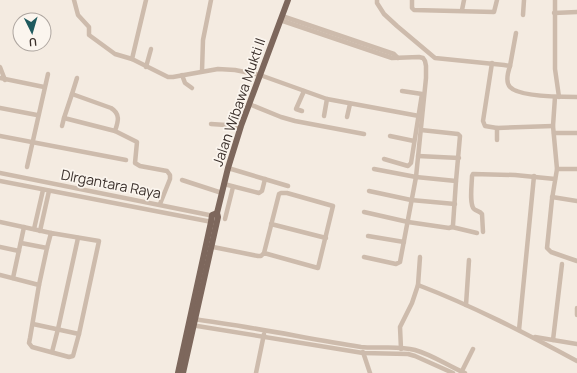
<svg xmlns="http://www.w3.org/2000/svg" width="577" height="373" font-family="Manrope,sans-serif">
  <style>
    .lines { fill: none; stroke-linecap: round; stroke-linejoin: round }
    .minor { stroke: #cdbbac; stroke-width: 4.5 }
    .major { stroke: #7d675c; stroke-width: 6 }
    .labels { text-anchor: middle; stroke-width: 3.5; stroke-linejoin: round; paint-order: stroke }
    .street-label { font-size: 14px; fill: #3b302b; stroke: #fbf5ee }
  </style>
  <rect width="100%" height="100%" fill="#f4ebe1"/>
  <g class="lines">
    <g class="minor">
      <polyline points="74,0 78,15 89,27 89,35 115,54 132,59 168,77 173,77 218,69 235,70 260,75 327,99 419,116"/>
      <path d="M 377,0 L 377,3 L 384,14 L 397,26 L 435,58 L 504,65 L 510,66 C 508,72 505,82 510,87 C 519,97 564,97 577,97"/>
      <polyline points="412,0 412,8 414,10 494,12 497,0"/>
      <polyline points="555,0 555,69 559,97"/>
      <polyline points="462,10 464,0"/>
      <polyline points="554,13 577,12"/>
      <polyline points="523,15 524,0"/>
      <polyline points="282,16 394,54 398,58"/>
      <polyline points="280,20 392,58 419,57 423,58 425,61 426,66 426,78 416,177 400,262 396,264 364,257"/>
      <polyline points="132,59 146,0"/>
      <polyline points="492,63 483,121 485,126 497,128 497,140"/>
      <polyline points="510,66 516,33"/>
      <polyline points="0,67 5,80"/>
      <polyline points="146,67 151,49"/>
      <polyline points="202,71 203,40 211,0"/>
      <polyline points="182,75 185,83 192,88"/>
      <polyline points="0,78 44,87"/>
      <path d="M 77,78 L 72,94 L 111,108 C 121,114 118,122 115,131 L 137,142 L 135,163 L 140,166 L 167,171 L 170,175 L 170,179 L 160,204"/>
      <polyline points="72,94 64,118 115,131"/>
      <polyline points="555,97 553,126 557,169 552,199 547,248 551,252 577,261"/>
      <polyline points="249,104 281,117 295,121 364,134"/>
      <polyline points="0,108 37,115"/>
      <polyline points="302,111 296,109 304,91"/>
      <polyline points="324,116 327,99"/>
      <polyline points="347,117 350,104"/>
      <polyline points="211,124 241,126"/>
      <polyline points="62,126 64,118"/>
      <polyline points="497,128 553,126"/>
      <polyline points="554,133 577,133"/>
      <polyline points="0,136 126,160"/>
      <polyline points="390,136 414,141"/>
      <polyline points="418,156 459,158"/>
      <polyline points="384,159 408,166 411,163 422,94 402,91"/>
      <polyline points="27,167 48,74"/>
      <polyline points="228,168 288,186"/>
      <polyline points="374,169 416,177 456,181 460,136 458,134 421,130"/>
      <polyline points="557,169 577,169"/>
      <polyline points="0,173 214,216"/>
      <polyline points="182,180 222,193"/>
      <polyline points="0,181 212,222"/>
      <polyline points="224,184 259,193 262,191 265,179"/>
      <polyline points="369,191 411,200 455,204"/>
      <polyline points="552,197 577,201"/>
      <polyline points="364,212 408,222 449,228 452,227 453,225 456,181"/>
      <polyline points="225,219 233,187"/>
      <polyline points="0,222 51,233"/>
      <polyline points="271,224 326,238"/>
      <polyline points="452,227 477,233"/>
      <polyline points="34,229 43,190"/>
      <polyline points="40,231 49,191"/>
      <path d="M 483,232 L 482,214 C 480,211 476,211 474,209 C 469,204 472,183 472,176 L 473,174 L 515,175 L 555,179"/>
      <polyline points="368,236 404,242"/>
      <polyline points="21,243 47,248 39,285"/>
      <polyline points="208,246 258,256 261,256 264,253 279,194 281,193 287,193 333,206 318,268 264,253"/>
      <polyline points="0,247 19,251"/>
      <polyline points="0,275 39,285 30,338 29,343 32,347 69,357 73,356 79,334 99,241 51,233 47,248"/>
      <polyline points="13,278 24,227"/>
      <path d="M 418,285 C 473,306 525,333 577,361"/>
      <polyline points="466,305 469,260"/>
      <polyline points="577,308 577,315"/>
      <path d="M 192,319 C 249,326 304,338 361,347 C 379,349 397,345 415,350 C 433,355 448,366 465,373"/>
      <polyline points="33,324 79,334"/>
      <polyline points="191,325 363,353 408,354 415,356 453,373"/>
      <polyline points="519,330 534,176"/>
      <polyline points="535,337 577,344"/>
      <polyline points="553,340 562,264"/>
      <polyline points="401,349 400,327 412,303 418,285 420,257"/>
      <polyline points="52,352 58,329 78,238"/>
      <polyline points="363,352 370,373"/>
      <polyline points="256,373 264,334"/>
      <polyline points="461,373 473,349"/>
    </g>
    <g class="major">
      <polyline points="178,373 211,222 212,215 217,213"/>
      <polyline points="183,373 218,217 217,213 228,168 241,126 288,0"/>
    </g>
  </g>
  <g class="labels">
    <g class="street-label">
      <text transform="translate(239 102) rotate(-71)" y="5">Jalan Wibawa Mukti II</text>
      <text transform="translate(111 184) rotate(11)" y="5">DIrgantara Raya</text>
    </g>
  </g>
  <g transform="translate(32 32) rotate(175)"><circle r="19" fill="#fbf5ee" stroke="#aea6a0"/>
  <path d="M0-3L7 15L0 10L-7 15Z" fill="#1f5a5e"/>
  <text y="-6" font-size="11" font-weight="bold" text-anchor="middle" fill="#3b302b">U</text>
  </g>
</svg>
